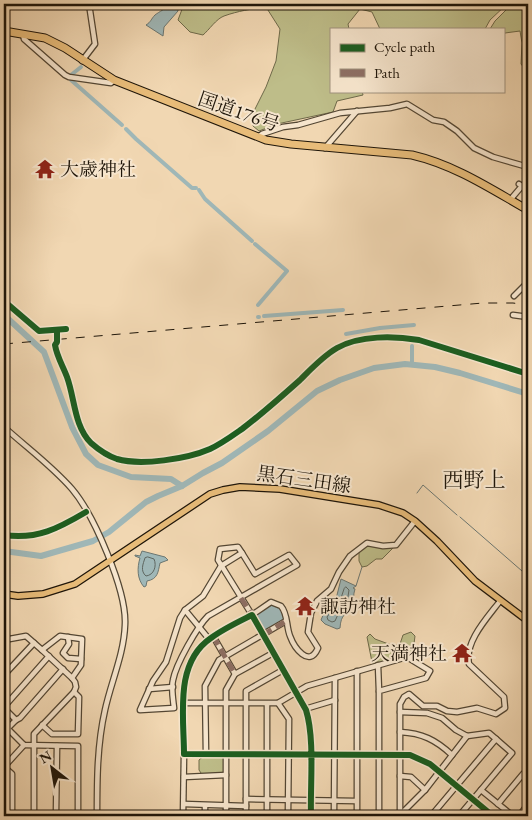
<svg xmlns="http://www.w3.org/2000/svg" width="532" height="820" font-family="'EB Garamond','Noto Serif JP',serif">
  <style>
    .green { fill: #bebd89; stroke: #6e6949 }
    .water { fill: #9fb7b7; stroke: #6b7671 }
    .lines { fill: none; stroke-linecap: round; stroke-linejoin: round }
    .shore { stroke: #5e6660; stroke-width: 1 }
    .stream { stroke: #6b7671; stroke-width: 1 }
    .canal { stroke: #9fb7b7; stroke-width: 4 }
    .river { stroke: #9fb7b7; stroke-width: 6 }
    .minor-casing { stroke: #534633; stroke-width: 7 }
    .major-casing { stroke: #1e1509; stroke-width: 8 }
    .highway-casing { stroke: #1e1509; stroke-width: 9 }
    .minor { stroke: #f6e5cd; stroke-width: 4.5 }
    .major { stroke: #e8bc79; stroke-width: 5.5 }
    .highway { stroke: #e8bc79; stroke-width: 7 }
    .rail { stroke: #1e1509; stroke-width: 1; stroke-dasharray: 9 9; stroke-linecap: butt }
    .quiet { stroke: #8d6e63; stroke-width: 5; stroke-dasharray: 10 5; stroke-linecap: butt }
    .cycleway-casing { stroke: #f6e5cd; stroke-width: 9 }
    .cycleway { stroke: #1b5e20; stroke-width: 6 }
    .labels { text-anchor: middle; stroke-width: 4; stroke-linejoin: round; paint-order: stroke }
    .street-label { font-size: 19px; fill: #1e1509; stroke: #f6e5cd }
    .poi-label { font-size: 19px; fill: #1e1509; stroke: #f6e5cd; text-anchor: start }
    .quarter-label { font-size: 21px; fill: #1e1509; stroke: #f6e5cd }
  </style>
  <rect width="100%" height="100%" fill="#f1d7b2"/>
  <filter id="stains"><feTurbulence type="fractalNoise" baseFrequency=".004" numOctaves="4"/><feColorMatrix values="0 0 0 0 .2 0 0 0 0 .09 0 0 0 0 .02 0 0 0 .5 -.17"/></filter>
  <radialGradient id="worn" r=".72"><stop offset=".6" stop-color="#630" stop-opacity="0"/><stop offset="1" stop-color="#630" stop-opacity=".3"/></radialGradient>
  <g class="green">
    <path d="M 184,4 L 507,4 L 490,20 L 485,29 L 380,29 L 372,12 L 360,9 L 348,24 L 349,29 L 331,29 L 331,91 L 362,91 L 363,95 L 337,101 L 333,112 L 277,124 L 259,131 L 253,126 L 254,111 L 266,87 L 276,61 L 280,29 L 266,7 C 251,9 238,11 224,16 C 216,19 209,30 203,35 L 190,32 L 178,20 Z"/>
    <polygon points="512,4 528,4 528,73 521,64 522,43 520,31 505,33 503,36 503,29 490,29 495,21"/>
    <polygon points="367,543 396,545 382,559 376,559 367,566 362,567 359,561 359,548"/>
    <polygon points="411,632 415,636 412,659 407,657 373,667 367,637 370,634 375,639 394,646 400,644 403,635"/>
    <polygon points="206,754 226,754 226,775 203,776 199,770 199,760"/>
  </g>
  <g class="water">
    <path d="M 168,4 L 177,4 L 178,11 L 164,27 L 163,36 L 146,25 C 151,22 151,19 155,15 C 160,11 165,10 168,4 Z"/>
    <path d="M 142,551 L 165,557 L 168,560 L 160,563 C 158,572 158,579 147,581 L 146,586 L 144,587 C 137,579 137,568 140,558 L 135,556 L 135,555 L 140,556 Z"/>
    <path d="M 341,579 L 356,586 L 353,588 L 355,589 C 353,594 354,602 352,606 C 346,616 341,613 340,628 L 337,629 L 325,624 L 321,620 L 326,608 L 337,595 Z"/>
    <polygon points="270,604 279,606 283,612 284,620 265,631 255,615"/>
  </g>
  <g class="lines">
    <g class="shore">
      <path d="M 148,557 L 154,559 C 157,566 154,575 146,576 C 140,571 143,564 145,558 Z"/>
      <polygon points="346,587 349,590 347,603 340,610 335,621 332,622 328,620 327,617 341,598 344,589"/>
    </g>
    <g class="stream">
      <polyline points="417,493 423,485 457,515"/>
      <polyline points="460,517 522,571"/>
      <polyline points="524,573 528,576"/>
      <polyline points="356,586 362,567"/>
    </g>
    <g class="canal">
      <polyline points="71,75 81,67"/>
      <polyline points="71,80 122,125"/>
      <polyline points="126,129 136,139 192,188 196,188"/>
      <polyline points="199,190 205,199 252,241"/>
      <polyline points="255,244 287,271 258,305"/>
      <polyline points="264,316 343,310"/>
      <polyline points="258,317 259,317"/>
      <polyline points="346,334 380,328 414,325"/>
      <polyline points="412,346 412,365"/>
    </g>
    <g class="river">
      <polyline points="4,315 44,352 72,427 86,454 98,465 131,477 171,479 182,486"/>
      <polyline points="4,551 41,556 93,541 109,532 146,502 158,496 182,486 203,473 222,463 268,431 317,391 340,380 374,368 405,364 435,367 460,373 528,394"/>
    </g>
    <defs>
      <g id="minor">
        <polyline points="23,34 24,39 65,75 69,77 111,83 114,80"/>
        <polyline points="82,61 95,44 89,4"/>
        <polyline points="258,137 262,134 283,127 298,125 340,113 390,108 407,104 433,120 444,122 457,131 474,148 493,157 528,167"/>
        <polyline points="325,148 357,111"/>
        <polyline points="510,200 522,186 519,184"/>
        <polyline points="514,296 528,282"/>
        <polyline points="513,315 528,317"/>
        <path d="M 4,427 C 26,447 52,466 72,489 C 94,515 127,591 125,625 C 124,654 111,682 105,710 C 97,745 97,781 97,816"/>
        <path d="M 242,553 L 255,574 L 289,555 L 297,565 L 208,616 C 197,627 176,664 173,680 C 171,688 173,699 174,708 L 140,710 L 153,681 L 166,662 L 180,618 L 185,610 L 203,596 L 221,566 Z"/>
        <path d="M 242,553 L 238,547 L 220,549 L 218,560 L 252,615 L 271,602 L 281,606 C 288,614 286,626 290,636 C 294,647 309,669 318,648 L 308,632 L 311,613 L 317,601 L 331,589 L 339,572 L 350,556 L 367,543 L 383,546 L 396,545 L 415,521"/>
        <polyline points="185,610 209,639"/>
        <polyline points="213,636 235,674"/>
        <polyline points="68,637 69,644 63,653 68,658 81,659"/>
        <polyline points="4,640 26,636 42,650 60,636 82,639 81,665 72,678 75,682 76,687 74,692 79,697 78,734 52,734 42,725"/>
        <polyline points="42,650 72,678"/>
        <polyline points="378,665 379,691"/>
        <polyline points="4,675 34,643"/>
        <polyline points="149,689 173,687"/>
        <polyline points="183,703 278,703 307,686 407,657 430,671 426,678 379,691 379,816"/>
        <polyline points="278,703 289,719 288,816"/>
        <polyline points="267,704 267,816"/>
        <polyline points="4,707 49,656"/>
        <polyline points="4,708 16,720"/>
        <polyline points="305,709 335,700"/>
        <polyline points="400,712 427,713 442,718 456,730 467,736 489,733 496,739 431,816"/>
        <polyline points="4,725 24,745 78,746 78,816"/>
        <polyline points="4,732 16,720 20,718 63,669"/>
        <path d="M 400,732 C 422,733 436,740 452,755"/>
        <polyline points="206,754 205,686 219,660 286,621"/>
        <polyline points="400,776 411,777 425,790"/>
        <polyline points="184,777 226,775"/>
        <polyline points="481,790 513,816"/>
        <polyline points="246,799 356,801"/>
        <polyline points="184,804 246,806"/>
        <polyline points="498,804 523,774 528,779"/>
        <polyline points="4,814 78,814"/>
        <polyline points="56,815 57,746"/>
        <polyline points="400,815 425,790 467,736"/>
        <polyline points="12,816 12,774 4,767 24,745"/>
        <polyline points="34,816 34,734 74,692"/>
        <polyline points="183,816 184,754"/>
        <polyline points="205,816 205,806"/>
        <polyline points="226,816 226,690 235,674 273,653"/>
        <polyline points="246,816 246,691 283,670"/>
        <path d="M 311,816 C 310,785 315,739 306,710 L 252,615 C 238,622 223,629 211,638 C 174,663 184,716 184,754 L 410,755 L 430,764 L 493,816"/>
        <polyline points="334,816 335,678"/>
        <polyline points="357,816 357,671"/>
        <path d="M 400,816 L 400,704 L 404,697 L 409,694 L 423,706 L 437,706 L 447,711 L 457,712 L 477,708 L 496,714 L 505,708 L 504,697 L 469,664 C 464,642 488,617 500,601"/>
        <polyline points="459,816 512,753 496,739"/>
        <polyline points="519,816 528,804"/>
      </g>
      <polyline id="major" points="4,594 18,596 43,594 75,584 210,494 223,490 240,487 280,489 379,505 403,513 415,521 437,541 475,581 528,621"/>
      <path id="highway" d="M 4,31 L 45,38 L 65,48 L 114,80 L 266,140 L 291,144 L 412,155 C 455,165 491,189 528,210"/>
    </defs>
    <use href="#minor" class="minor-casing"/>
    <use href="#major" class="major-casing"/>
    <use href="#highway" class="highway-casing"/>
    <use href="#minor" class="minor"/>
    <use href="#major" class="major"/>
    <use href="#highway" class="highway"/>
    <polyline class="rail" points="4,344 483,303 513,303 528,305"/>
    <g class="quiet">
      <polyline points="241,598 252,615"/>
      <polyline points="263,635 286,621"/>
      <polyline points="213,636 235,674"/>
    </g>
    <defs>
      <g id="cycleway">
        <polyline points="4,301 39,331 66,329"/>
        <path d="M 57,330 L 57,342 L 55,345 C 57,357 63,366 67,377 C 75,399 74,426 91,443 C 99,450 108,456 117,459 C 141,466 187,459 210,449 C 221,444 232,436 242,429 C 262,414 281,397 300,380 C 311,369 323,356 337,348 C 360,335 394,336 419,340 L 528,374"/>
        <path d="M 4,535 C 37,540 59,528 86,512"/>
        <path d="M 311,816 C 310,785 315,739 306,710 L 252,615 C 238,622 223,629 211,638 C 174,663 184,716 184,754 L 410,755 L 430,764 L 493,816"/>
      </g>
    </defs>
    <use href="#cycleway" class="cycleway-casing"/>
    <use href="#cycleway" class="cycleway"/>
  </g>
  <defs>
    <symbol id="temple-bare" viewBox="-9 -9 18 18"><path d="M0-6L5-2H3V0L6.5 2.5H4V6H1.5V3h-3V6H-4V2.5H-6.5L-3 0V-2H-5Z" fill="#8f2418" stroke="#f6e5cd" stroke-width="2.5" paint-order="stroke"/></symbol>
  </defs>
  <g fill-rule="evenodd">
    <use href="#temple-bare" x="31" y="155" width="28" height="28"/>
    <use href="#temple-bare" x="291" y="592" width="28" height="28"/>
    <use href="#temple-bare" x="448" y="639" width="28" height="28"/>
  </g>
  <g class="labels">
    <g class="street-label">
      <text transform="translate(239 111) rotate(19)" y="7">国道176号</text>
      <text transform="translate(304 479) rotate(8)" y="7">黒石三田線</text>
    </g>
    <g class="poi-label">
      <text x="60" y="176">大歳神社</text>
      <text x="320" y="613">諏訪神社</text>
      <text x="447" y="660" text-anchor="end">天満神社</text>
    </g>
    <g class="quarter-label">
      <text x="474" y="487">西野上</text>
    </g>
  </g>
  <rect width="532" height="820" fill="none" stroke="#f1d7b2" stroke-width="20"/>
  <rect x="5" y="5" width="522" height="810" fill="none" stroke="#1e1509" stroke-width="2.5"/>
  <rect x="10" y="10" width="512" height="800" fill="none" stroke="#1e1509"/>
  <rect x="330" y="28" width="175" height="65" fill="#f6e5cd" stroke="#a0927f"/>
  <rect x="340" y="44" width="25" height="8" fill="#1b5e20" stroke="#a0927f"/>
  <text x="374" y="52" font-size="15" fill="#1e1509">Cycle path</text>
  <rect x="340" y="69" width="25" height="8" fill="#8d6e63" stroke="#a0927f"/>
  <text x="374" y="78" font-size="15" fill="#1e1509">Path</text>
  <g transform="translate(52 768) rotate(329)" stroke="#f6e5cd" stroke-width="4" paint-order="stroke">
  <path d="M0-4L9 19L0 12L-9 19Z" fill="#1e1509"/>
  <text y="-8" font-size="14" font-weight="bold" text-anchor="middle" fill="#1e1509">N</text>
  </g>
  <rect width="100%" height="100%" filter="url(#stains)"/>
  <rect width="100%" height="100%" fill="url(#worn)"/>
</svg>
